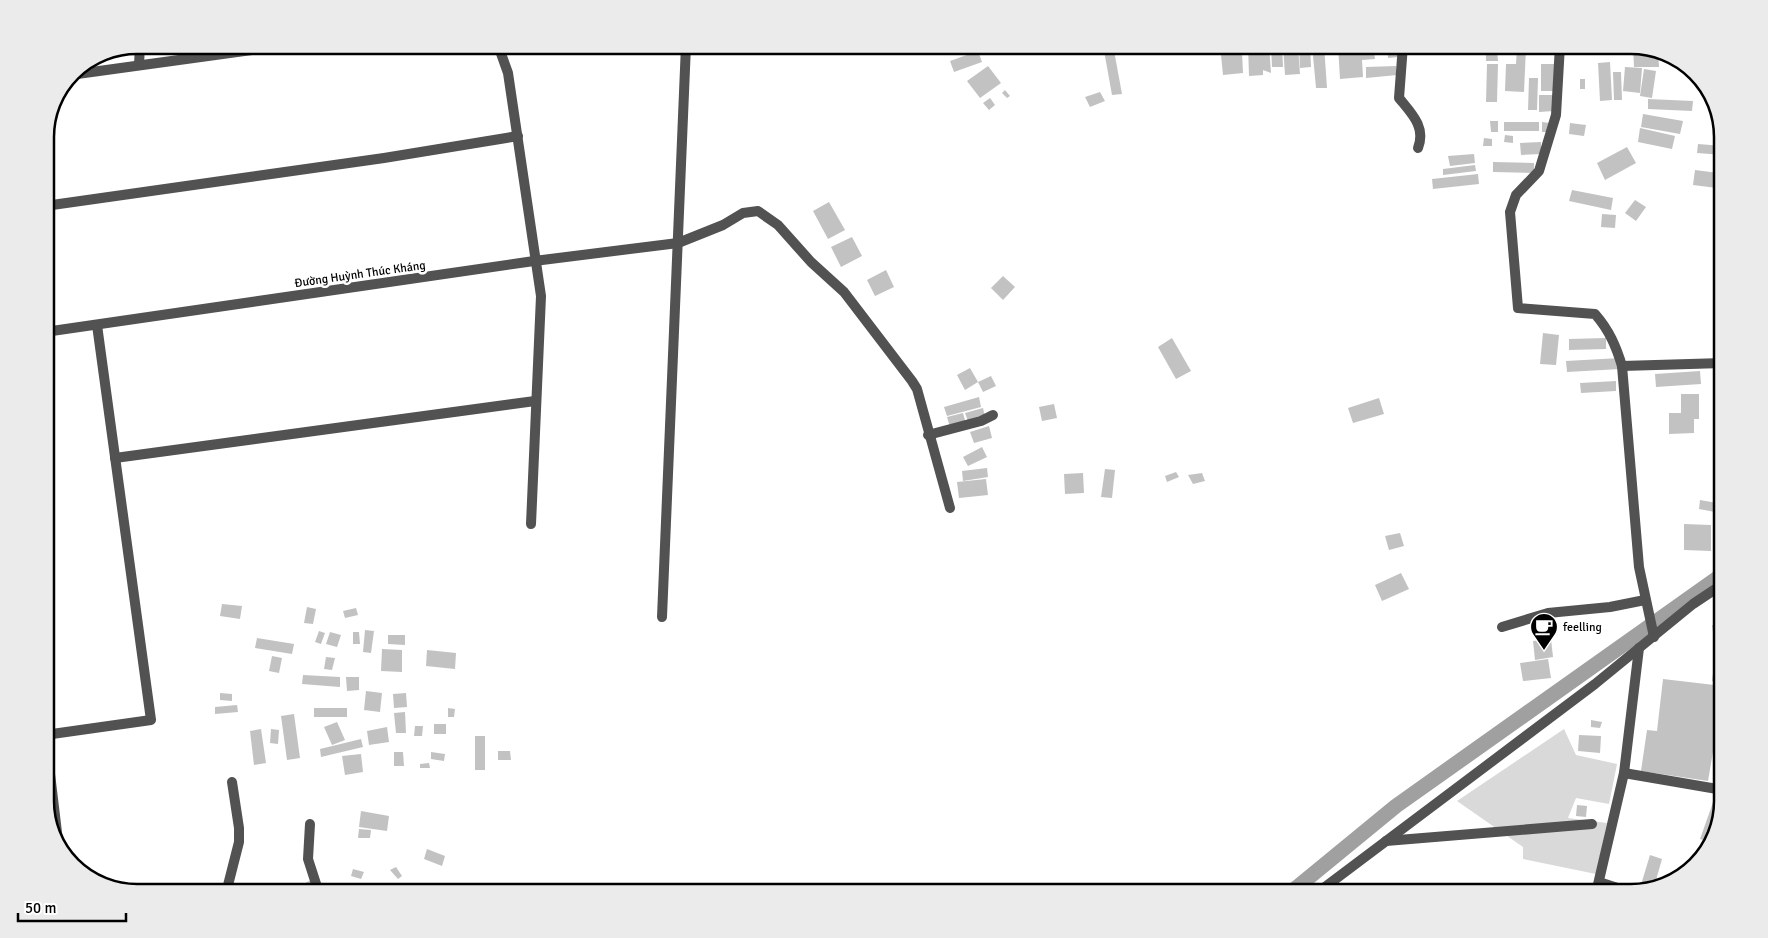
<svg xmlns="http://www.w3.org/2000/svg" width="1768" height="938" font-family="Signika,sans-serif">
  <style>
    .green { fill: #d9d9d9 }
    .lines { fill: none; stroke-linecap: round; stroke-linejoin: round }
    .canal { stroke: #a0a0a0; stroke-width: 15 }
    .building { fill: #c2c2c2 }
    .street { stroke: #525252; stroke-width: 10 }
    .labels { text-anchor: middle; stroke-width: 5; stroke-linejoin: round; paint-order: stroke }
    .street-label { font-size: 12px; fill: #000; stroke: #fff }
    .poi-label { font-size: 12px; fill: #000; stroke: #fff; text-anchor: start }
    .rim { fill: none; stroke: #000; stroke-width: 2.5 }
  </style>
  <rect width="100%" height="100%" fill="#fff"/>
  <polygon class="green" points="1564,729 1576,755 1617,764 1609,804 1576,798 1568,818 1607,823 1596,874 1523,859 1523,847 1457,801"/>
  <g class="lines">
    <polyline class="canal" points="1290,893 1396,806 1723,574"/>
  </g>
  <g class="building">
    <polygon points="1103,45 1113,45 1122,94 1112,95"/>
    <polygon points="1220,45 1235,45 1235,53 1242,53 1243,73 1223,75"/>
    <polygon points="1248,45 1269,45 1271,73 1263,70 1263,75 1249,76"/>
    <polygon points="1271,45 1282,45 1283,67 1272,67"/>
    <polygon points="1283,45 1298,45 1300,74 1285,75"/>
    <polygon points="1299,45 1310,45 1311,67 1300,68"/>
    <polygon points="1312,45 1324,45 1327,88 1316,88"/>
    <polygon points="1338,45 1373,45 1375,59 1362,60 1363,77 1340,79"/>
    <polygon points="1387,45 1398,45 1398,57 1388,58"/>
    <polygon points="1633,46 1658,51 1659,67 1634,67"/>
    <polygon points="1517,48 1526,48 1524,92 1505,91 1506,64 1516,64"/>
    <polygon points="1486,50 1497,50 1498,61 1486,61"/>
    <polygon points="978,51 982,62 954,72 950,61"/>
    <polygon points="1610,62 1612,100 1600,101 1598,63"/>
    <polygon points="1487,64 1498,64 1497,102 1486,102"/>
    <rect x="1541" y="64" width="14" height="27"/>
    <polygon points="988,66 1001,83 980,98 967,81"/>
    <polygon points="1396,66 1397,75 1366,78 1366,67"/>
    <polygon points="1625,67 1642,68 1640,93 1623,91"/>
    <polygon points="1644,69 1656,71 1652,98 1640,96"/>
    <polygon points="1613,72 1621,72 1622,100 1614,100"/>
    <polygon points="1529,78 1538,78 1537,110 1528,110"/>
    <rect x="1580" y="79" width="5" height="10"/>
    <polygon points="1005,90 1010,96 1007,98 1002,93"/>
    <polygon points="1100,92 1105,101 1090,107 1085,97"/>
    <polygon points="1539,95 1554,95 1554,111 1539,112"/>
    <polygon points="990,98 995,105 989,110 983,103"/>
    <polygon points="1648,99 1693,101 1692,111 1648,109"/>
    <polygon points="1715,109 1723,131 1723,135 1713,135"/>
    <polygon points="1643,114 1683,121 1680,134 1641,127"/>
    <polygon points="1490,121 1498,121 1498,132 1491,132"/>
    <rect x="1504" y="122" width="35" height="9"/>
    <polygon points="1542,122 1550,123 1550,132 1542,132"/>
    <polygon points="1570,123 1586,125 1584,136 1569,134"/>
    <polygon points="1640,128 1675,136 1672,149 1638,142"/>
    <polygon points="1505,135 1513,136 1513,143 1504,142"/>
    <polygon points="1484,138 1492,139 1492,146 1483,146"/>
    <polygon points="1541,142 1541,154 1521,155 1520,143"/>
    <polygon points="1698,144 1723,146 1723,155 1697,153"/>
    <polygon points="1627,147 1636,163 1605,180 1597,163"/>
    <polygon points="1474,154 1475,163 1450,166 1448,156"/>
    <polygon points="1493,162 1534,163 1534,173 1493,172"/>
    <polygon points="1475,165 1476,171 1443,175 1443,169"/>
    <polygon points="1695,170 1718,173 1717,188 1693,185"/>
    <polygon points="1478,174 1479,184 1433,189 1432,179"/>
    <polygon points="1572,190 1613,198 1611,210 1569,201"/>
    <polygon points="1635,200 1646,207 1636,221 1625,213"/>
    <polygon points="829,202 845,230 828,239 813,211"/>
    <polygon points="1602,214 1616,215 1615,228 1601,227"/>
    <polygon points="852,237 862,256 841,267 831,247"/>
    <polygon points="886,270 894,287 875,296 867,280"/>
    <polygon points="1003,276 1015,287 1003,300 991,288"/>
    <polygon points="1723,311 1723,329 1714,318"/>
    <polygon points="1543,333 1559,335 1556,365 1540,364"/>
    <polygon points="1172,338 1191,371 1176,379 1158,347"/>
    <polygon points="1606,338 1606,349 1569,350 1569,339"/>
    <polygon points="1620,358 1620,369 1567,372 1566,361"/>
    <polygon points="970,368 978,382 965,390 957,375"/>
    <polygon points="1700,371 1701,384 1656,387 1655,374"/>
    <polygon points="991,376 996,386 983,392 978,382"/>
    <polygon points="1616,381 1616,391 1581,393 1580,383"/>
    <polygon points="1681,394 1699,394 1699,419 1694,419 1694,433 1669,434 1669,413 1681,413"/>
    <polygon points="979,397 981,407 947,416 944,407"/>
    <polygon points="1379,398 1384,414 1353,423 1348,408"/>
    <polygon points="1054,404 1057,418 1042,421 1039,407"/>
    <polygon points="983,408 985,417 968,421 965,413"/>
    <polygon points="963,413 966,424 950,427 947,417"/>
    <polygon points="989,426 992,438 974,443 970,432"/>
    <polygon points="982,447 987,457 968,466 963,457"/>
    <polygon points="987,468 988,477 963,481 962,471"/>
    <polygon points="1105,469 1115,470 1112,498 1101,497"/>
    <polygon points="1176,472 1179,477 1167,482 1165,476"/>
    <polygon points="1083,473 1084,493 1065,494 1064,474"/>
    <polygon points="1202,473 1205,481 1193,484 1188,475"/>
    <polygon points="986,479 988,495 959,498 957,482"/>
    <polygon points="1700,500 1717,503 1715,512 1699,509"/>
    <polygon points="1684,524 1711,525 1711,551 1684,550"/>
    <polygon points="1400,533 1404,546 1389,550 1385,536"/>
    <polygon points="1401,573 1409,589 1382,601 1375,585"/>
    <polygon points="222,604 242,606 240,619 220,616"/>
    <polygon points="307,607 316,609 313,624 304,623"/>
    <polygon points="356,608 358,615 345,618 343,611"/>
    <polygon points="1712,625 1722,625 1723,647 1715,647"/>
    <polygon points="365,630 374,631 371,653 363,652"/>
    <polygon points="319,631 325,633 321,644 315,642"/>
    <polygon points="330,632 341,635 337,647 326,644"/>
    <polygon points="353,632 359,632 360,644 353,644"/>
    <polygon points="388,635 405,635 405,645 388,644"/>
    <polygon points="257,638 294,644 292,654 255,648"/>
    <polygon points="1551,639 1553,657 1535,660 1533,641"/>
    <polygon points="382,649 402,650 402,672 381,671"/>
    <polygon points="427,650 456,653 455,669 426,666"/>
    <polygon points="272,656 282,658 279,673 269,671"/>
    <polygon points="326,657 335,658 332,670 324,669"/>
    <polygon points="1715,658 1723,659 1723,682 1712,681"/>
    <polygon points="1548,659 1551,678 1523,681 1520,663"/>
    <polygon points="303,675 340,677 340,687 302,684"/>
    <polygon points="346,677 359,677 359,690 347,691"/>
    <polygon points="1663,679 1723,686 1723,727 1720,726 1718,740 1715,740 1708,781 1641,771 1647,730 1657,731"/>
    <polygon points="366,691 382,693 380,712 364,710"/>
    <polygon points="220,693 232,694 232,701 220,700"/>
    <polygon points="406,693 407,707 394,708 393,694"/>
    <polygon points="237,705 238,712 215,714 215,707"/>
    <rect x="314" y="708" width="33" height="9"/>
    <polygon points="448,708 455,709 454,717 448,717"/>
    <polygon points="405,712 406,733 396,733 394,713"/>
    <polygon points="294,714 300,758 287,760 281,716"/>
    <polygon points="1591,720 1602,722 1600,728 1591,727"/>
    <polygon points="337,722 345,740 332,745 324,727"/>
    <rect x="434" y="724" width="12" height="10"/>
    <polygon points="415,726 423,726 422,736 414,736"/>
    <polygon points="387,727 389,742 369,745 367,731"/>
    <polygon points="261,729 266,763 254,765 250,731"/>
    <polygon points="271,729 279,730 278,744 270,743"/>
    <polygon points="1579,735 1601,736 1600,753 1578,751"/>
    <rect x="475" y="736" width="10" height="34"/>
    <polygon points="361,739 363,747 321,757 320,749"/>
    <polygon points="498,751 510,751 511,760 498,760"/>
    <polygon points="394,752 403,752 404,766 394,766"/>
    <polygon points="431,752 445,754 444,761 431,759"/>
    <polygon points="361,754 363,772 345,775 342,756"/>
    <polygon points="429,763 430,768 420,768 420,764"/>
    <polygon points="1716,794 1723,797 1723,801 1712,843 1700,839"/>
    <polygon points="1577,805 1587,806 1586,817 1576,816"/>
    <polygon points="361,811 389,816 387,831 359,827"/>
    <polygon points="359,829 371,830 370,838 358,838"/>
    <polygon points="427,849 445,856 442,866 424,859"/>
    <polygon points="1650,855 1662,859 1654,887 1644,890 1640,888"/>
    <polygon points="396,867 402,876 398,879 390,870"/>
    <polygon points="353,869 364,872 361,879 351,876"/>
    <polygon points="311,880 316,891 301,893 298,887"/>
    <polygon points="351,888 361,893 351,893 348,891"/>
    <polygon points="392,888 403,891 402,893 391,892"/>
  </g>
  <g class="lines">
    <g class="street">
      <polyline points="498,45 508,73 541,296 531,524"/>
      <path d="M 1403,45 L 1399,98 C 1412,114 1426,127 1418,148"/>
      <path d="M 1560,45 L 1556,115 L 1539,171 L 1516,195 L 1510,212 L 1518,308 L 1595,314 C 1609,330 1616,346 1622,366 L 1639,567 L 1654,637"/>
      <polyline points="139,65 140,45"/>
      <polyline points="70,75 288,45"/>
      <polyline points="45,206 384,158 518,136"/>
      <polyline points="45,332 534,261 678,243 723,225 743,213 758,211 778,225 811,262 844,292 912,381 917,389 950,508"/>
      <polyline points="1622,366 1723,363"/>
      <polyline points="928,435 981,421 993,415"/>
      <polyline points="115,458 535,401"/>
      <polyline points="662,617 686,45"/>
      <polyline points="1502,627 1548,613 1610,607 1645,600"/>
      <polyline points="45,732 59,849"/>
      <polyline points="45,735 151,720 97,325"/>
      <polyline points="1624,773 1723,790"/>
      <polyline points="310,824 308,859 319,893"/>
      <polyline points="1386,841 1592,824"/>
      <polyline points="1599,882 1633,893"/>
      <polyline points="226,893 239,842 239,828 232,782"/>
      <polyline points="419,893 420,890"/>
      <polyline points="1317,893 1595,684 1693,604 1723,584"/>
      <polyline points="1596,893 1624,773 1639,648"/>
    </g>
  </g>
  <defs>
    <symbol id="cafe-pin" viewBox="-11 -11 22 30"><path d="M0 17L-7.5 6A9.5 9.5 0 1 1 7.5 6Z" fill="#000" stroke="#fff"/><path d="M-5.5-4.5H6V0H3Q3 3.5 0 3.5H-2.5Q-5.5 3.5-5.5 0ZM3-3.2v2h1.7v-2ZM-6 4.5H4V6H-6Z" fill="#fff"/></symbol>
  </defs>
  <g fill-rule="evenodd">
    <use href="#cafe-pin" x="1528" y="611" width="32" height="43"/>
  </g>
  <g class="labels">
    <g class="street-label">
      <text transform="translate(360 274) rotate(-8)" y="4">Đường Huỳnh Thúc Kháng</text>
    </g>
    <g class="poi-label">
      <text x="1563" y="631">feelling</text>
    </g>
  </g>
  <path d="M0 0H1768V938H0ZM137 54H1631A83 83 0 0 1 1714 137V801A83 83 0 0 1 1631 884H137A83 83 0 0 1 54 801V137A83 83 0 0 1 137 54Z" fill="#ebebeb" fill-rule="evenodd"/>
  <path class="rim" d="M137 54H1631A83 83 0 0 1 1714 137V801A83 83 0 0 1 1631 884H137A83 83 0 0 1 54 801V137A83 83 0 0 1 137 54Z"/>
  <path d="M18 913v8h108v-8" fill="none" stroke="#000000" stroke-width="2.5"/>
  <text x="25" y="913" font-size="15" fill="#000000" stroke="#ffffff" stroke-width="4" paint-order="stroke">50 m</text>
</svg>
